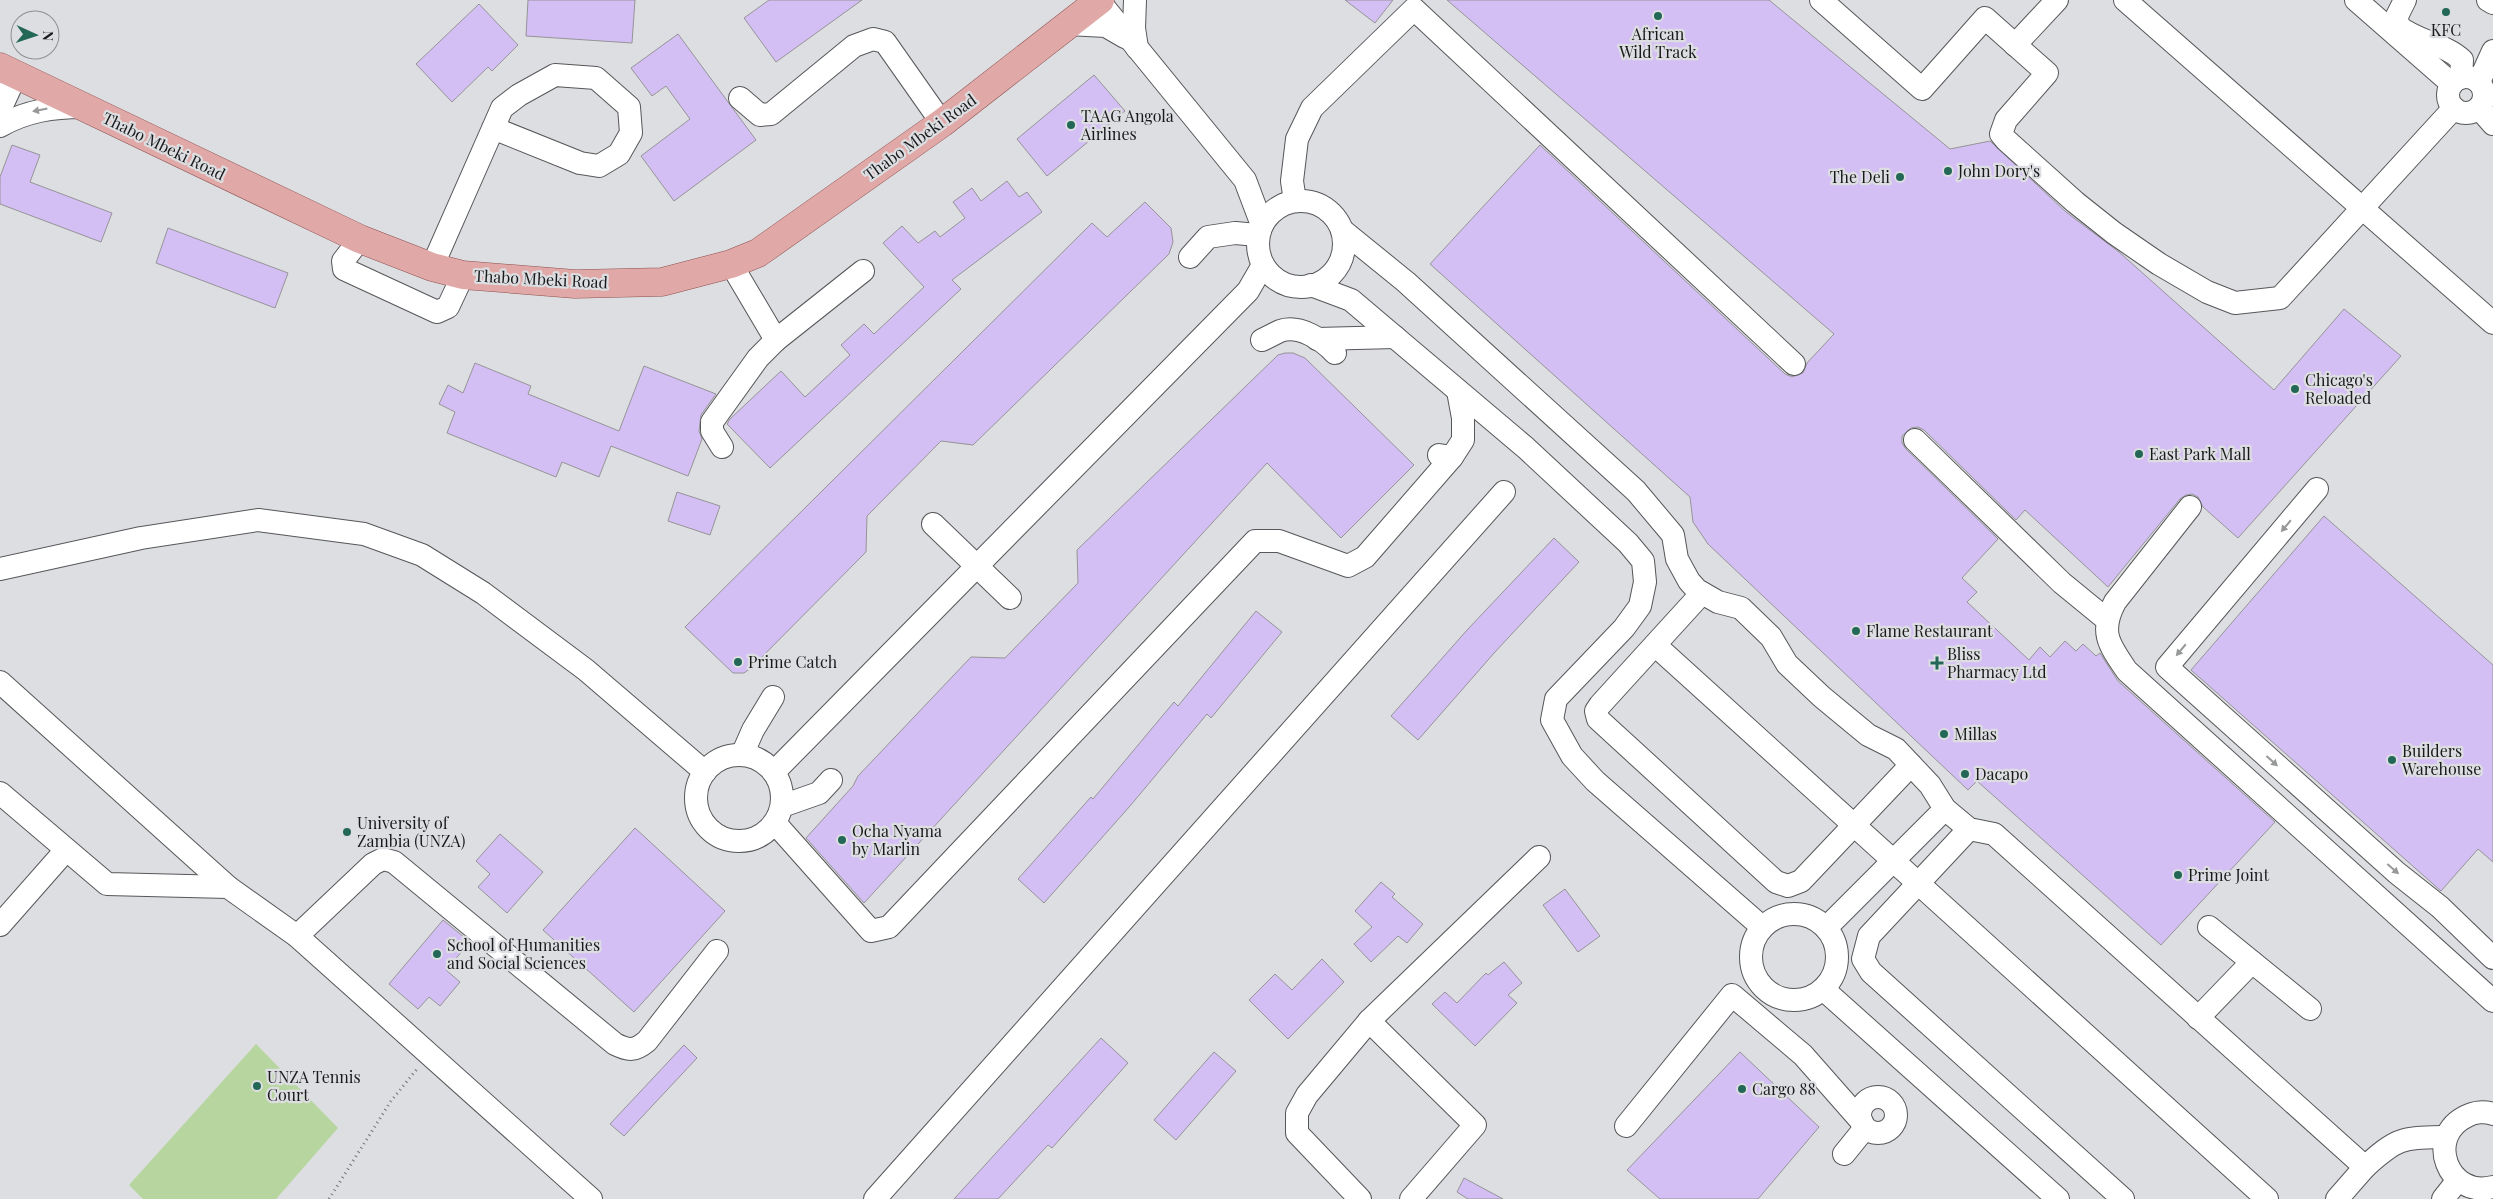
<svg xmlns="http://www.w3.org/2000/svg" width="2493" height="1199" font-family="'Playfair Display',serif">
  <style>
    .green { fill: #b7d59f }
    .building { fill: #d4bff5; stroke: #959497 }
    .lines { fill: none; stroke-linecap: round; stroke-linejoin: round }
    .minor-casing { stroke: #565759; stroke-width: 24 }
    .major-casing { stroke: #8d5151; stroke-width: 29 }
    .path { stroke: #727375; stroke-width: 3; stroke-dasharray: 1 4; stroke-linecap: butt }
    .minor { stroke: #fff; stroke-width: 22 }
    .major { stroke: #e0a9a8; stroke-width: 28 }
    .oneway { fill: #979898 }
    .poi-dot { fill: #236757; stroke: #dddee1; stroke-width: 2 }
    .labels { text-anchor: middle; stroke-width: 4.5; stroke-linejoin: round; paint-order: stroke }
    .poi-label { font-size: 16px; fill: #18191a; stroke: #dddee1; text-anchor: start }
    .street-label { font-size: 16px; fill: #18191a; stroke: #dddee1 }
  </style>
  <rect width="100%" height="100%" fill="#dddee1"/>
  <polygon class="green" points="256,1044 338,1128 276,1199 143,1199 129,1185"/>
  <g class="building">
    <polygon points="528,0 635,0 632,43 526,36"/>
    <polygon points="769,0 862,0 776,62 744,18"/>
    <polygon points="1345,0 1393,0 1375,23"/>
    <polygon points="1447,0 1769,0 1950,149 1990,141 2066,212 2119,252 2274,390 2344,309 2401,356 2238,538 2203,507 2198,497 2192,494 2186,495 2180,499 2108,587 2025,510 2016,520 1924,430 1918,427 1911,428 1902,436 1902,443 1906,449 1998,539 1962,578 1977,592 1967,602 2029,660 2040,647 2050,657 2065,641 2076,651 2083,644 2096,656 2100,653 2118,681 2275,822 2161,945 1977,781 1968,790 1708,544 1693,522 1690,497 1430,264 1540,145 1785,374 1792,377 1803,373 1807,363 1834,334"/>
    <polygon points="479,4 518,45 492,71 488,67 452,102 416,64"/>
    <polygon points="678,34 756,140 674,201 641,156 690,119 666,86 652,96 631,68"/>
    <polygon points="1094,75 1125,111 1047,176 1017,139"/>
    <polygon points="12,145 40,155 30,182 112,213 101,242 0,204 0,177"/>
    <polygon points="1007,181 1019,197 1027,192 1042,212 952,280 961,289 770,468 727,424 730,419 781,371 805,397 850,355 841,345 864,324 874,334 924,287 883,243 902,226 918,243 935,231 940,237 965,218 953,202 972,188 981,201"/>
    <polygon points="1145,202 1171,228 1173,242 1169,254 973,445 941,441 867,516 866,552 751,668 744,673 733,673 685,627 1092,223 1107,237"/>
    <polygon points="168,228 288,273 275,308 156,263"/>
    <polygon points="1285,353 1293,353 1305,358 1414,465 1341,538 1267,463 864,903 806,838 853,786 858,776 971,657 1005,658 1078,583 1077,550 1278,355"/>
    <polygon points="475,363 531,386 528,394 619,431 644,366 716,394 701,415 699,431 702,439 688,476 611,446 599,477 562,462 556,477 447,433 455,412 439,404 448,385 463,393"/>
    <polygon points="677,492 720,506 710,535 668,521"/>
    <polygon points="2324,516 2493,665 2493,862 2478,849 2441,891 2191,670"/>
    <polygon points="1554,538 1579,562 1495,652 1418,740 1391,716 1468,629"/>
    <polygon points="1256,611 1282,632 1211,718 1207,714 1130,806 1044,903 1018,879 1091,797 1093,799 1174,702 1178,706"/>
    <polygon points="635,828 725,911 634,1012 543,930"/>
    <polygon points="500,834 543,872 507,913 478,887 490,874 476,861"/>
    <polygon points="1381,882 1395,894 1392,897 1423,924 1407,943 1398,936 1371,962 1354,944 1372,927 1355,911"/>
    <polygon points="1565,889 1600,936 1578,952 1543,905"/>
    <polygon points="443,920 470,942 446,970 460,982 440,1006 429,997 418,1009 389,984"/>
    <polygon points="1322,959 1344,982 1288,1039 1249,1000 1275,974 1292,990"/>
    <polygon points="1504,962 1522,983 1508,995 1517,1003 1475,1046 1432,1004 1445,992 1457,1003 1486,973 1488,975"/>
    <polygon points="1101,1038 1128,1063 1052,1148 1048,1145 998,1199 954,1199"/>
    <polygon points="684,1045 697,1058 624,1136 610,1124"/>
    <polygon points="1214,1052 1236,1071 1176,1140 1154,1120"/>
    <polygon points="1740,1052 1819,1127 1758,1199 1660,1199 1627,1170"/>
    <polygon points="1464,1178 1503,1199 1468,1199 1457,1192"/>
  </g>
  <g class="lines">
    <defs>
      <g id="minor">
        <polyline points="1135,0 1134,28 1137,48"/>
        <polyline points="1821,0 1922,89 1985,18 2047,73 2006,120 2001,134 2006,140 2075,202 2114,233 2159,264 2207,292 2235,303 2280,298 2454,108"/>
        <polyline points="2125,0 2493,323"/>
        <polyline points="2356,0 2452,84"/>
        <path d="M 2405,0 L 2397,16 L 2398,26 C 2417,42 2444,43 2462,60 L 2461,78"/>
        <polyline points="2488,0 2493,3"/>
        <polyline points="1099,1 1245,180 1262,225"/>
        <polyline points="1068,24 1106,26 1125,37"/>
        <polyline points="2015,45 2057,0"/>
        <circle cx="2466" cy="95" r="18"/>
        <polyline points="2479,82 2493,51"/>
        <polyline points="740,98 760,115 771,114 854,46 873,39 885,42 942,123"/>
        <polyline points="2479,108 2493,124"/>
        <polyline points="0,110 16,75"/>
        <path d="M 0,126 C 26,111 53,107 83,107"/>
        <circle cx="1301" cy="244" r="43"/>
        <polyline points="1295,201 1292,181 1297,139 1312,108 1414,9 1794,364"/>
        <path d="M 1342,230 L 1406,282 L 1636,491 L 1673,535 L 1677,559 L 1689,581 L 1697,590 L 1718,602 L 1741,608 L 1771,637 L 1787,664 L 1822,697 L 1868,735 L 1896,749 L 1930,785 L 1945,809 L 1969,829 L 1994,834 L 2365,1167 C 2398,1137 2402,1138 2446,1137"/>
        <polyline points="360,239 343,261 344,269 437,312 448,307 463,275"/>
        <polyline points="1190,257 1208,237 1235,233 1258,235"/>
        <polyline points="432,267 502,108 519,95 555,75 596,78 629,107 631,133 619,154 599,166 580,163 493,128"/>
        <polyline points="1311,285 1351,300 1526,448 1628,543 1643,561 1645,582 1640,606 1624,628 1556,699 1552,720 1572,756 1595,781 1762,927"/>
        <polyline points="1317,339 1395,337"/>
        <polyline points="776,340 863,271"/>
        <path d="M 1262,340 C 1268,337 1274,334 1280,331 C 1299,324 1323,340 1335,353"/>
        <polyline points="1915,440 2062,583 2106,619"/>
        <polyline points="722,447 712,431 712,422 758,358 776,340 731,264"/>
        <polyline points="1439,455 1452,457 1463,440 1463,418 1458,391"/>
        <polyline points="2317,489 2167,667 2397,873 2440,907 2493,958"/>
        <path d="M 2190,507 L 2115,602 C 2099,632 2109,645 2127,671 L 2493,1001"/>
        <polyline points="933,524 1010,598"/>
        <polyline points="0,569 141,538 258,520 364,534 422,555 483,593 586,670 705,772"/>
        <polyline points="1702,593 1600,705 1596,711 1598,719 1776,882 1788,886 1801,881 1911,765"/>
        <polyline points="1655,645 2267,1199"/>
        <polyline points="0,682 228,887"/>
        <polyline points="742,755 753,730 773,697"/>
        <circle cx="739" cy="798" r="43"/>
        <polyline points="774,772 1248,291 1263,265"/>
        <polyline points="0,793 107,884 228,887 297,936 591,1199"/>
        <polyline points="782,806 819,793 831,780"/>
        <polyline points="775,823 871,931 889,927 1255,541 1279,541 1348,566 1365,557 1452,457"/>
        <polyline points="1969,829 1869,936 1863,959 1871,972 2123,1199"/>
        <circle cx="1794" cy="957" r="43"/>
        <polyline points="0,925 66,850"/>
        <polyline points="2209,927 2310,1009"/>
        <polyline points="1826,928 1945,809"/>
        <path d="M 297,936 L 373,864 L 383,859 L 394,862 L 615,1044 C 629,1051 635,1051 647,1041 L 717,951"/>
        <polyline points="1823,989 2058,1199"/>
        <polyline points="2198,1018 2252,962"/>
        <polyline points="1369,1021 1475,1125 1411,1199"/>
        <circle cx="1878" cy="1115" r="18"/>
        <path d="M 2493,1114 C 2485,1111 2474,1112 2467,1116 C 2424,1136 2448,1199 2493,1187"/>
        <polyline points="1626,1126 1732,995 1803,1055 1862,1122"/>
        <polyline points="1844,1154 1865,1128"/>
        <polyline points="875,1199 1504,492"/>
        <polyline points="1360,1199 1297,1133 1297,1113 1307,1095 1369,1021 1539,857"/>
        <polyline points="2337,1199 2365,1167"/>
        <polyline points="2443,1199 2458,1180"/>
      </g>
      <polyline id="major" points="0,67 360,239 432,267 463,275 575,284 662,282 731,264 758,253 942,123 1100,0"/>
    </defs>
    <use href="#minor" class="minor-casing"/>
    <use href="#major" class="major-casing"/>
    <polyline class="path" points="329,1199 391,1101 417,1069"/>
    <use href="#minor" class="minor"/>
    <use href="#major" class="major"/>
  </g>
  <defs><path id="oneway-solid" d="M-6-.8H1V-3.2L6.5 0L1 3.2V.8H-6Z" transform="scale(1.25)"/></defs>
  <g class="oneway">
    <use href="#oneway-solid" transform="translate(40 110) rotate(169)"/>
    <use href="#oneway-solid" transform="translate(2286 526) rotate(130)"/>
    <use href="#oneway-solid" transform="translate(2181 650) rotate(130)"/>
    <use href="#oneway-solid" transform="translate(2272 761) rotate(42)"/>
    <use href="#oneway-solid" transform="translate(2393 869) rotate(41)"/>
  </g>
  <g class="poi-dot">
    <circle cx="2446" cy="12" r="5"/>
    <circle cx="1658" cy="16" r="5"/>
    <circle cx="1071" cy="125" r="5"/>
    <circle cx="1948" cy="171" r="5"/>
    <circle cx="1900" cy="177" r="5"/>
    <circle cx="2295" cy="389" r="5"/>
    <circle cx="2139" cy="454" r="5"/>
    <circle cx="1856" cy="631" r="5"/>
    <circle cx="738" cy="662" r="5"/>
    <path d="M1934.5 655.5h5v5h5v5h-5v5h-5v-5h-5v-5h5z"/>
    <circle cx="1944" cy="734" r="5"/>
    <circle cx="2392" cy="760" r="5"/>
    <circle cx="1965" cy="774" r="5"/>
    <circle cx="347" cy="832" r="5"/>
    <circle cx="842" cy="840" r="5"/>
    <circle cx="2178" cy="875" r="5"/>
    <circle cx="437" cy="954" r="5"/>
    <circle cx="257" cy="1086" r="5"/>
    <circle cx="1742" cy="1089" r="5"/>
  </g>
  <g class="labels">
    <g class="poi-label">
      <text x="2446" y="36" text-anchor="middle">KFC</text>
      <text x="1658" y="40" text-anchor="middle">African<tspan x="1658" dy="18">Wild Track</tspan></text>
      <text x="1081" y="122">TAAG Angola<tspan x="1081" dy="18">Airlines</tspan></text>
      <text x="1958" y="177">John Dory's</text>
      <text x="1890" y="183" text-anchor="end">The Deli</text>
      <text x="2305" y="386">Chicago's<tspan x="2305" dy="18">Reloaded</tspan></text>
      <text x="2149" y="460">East Park Mall</text>
      <text x="1866" y="637">Flame Restaurant</text>
      <text x="1947" y="660">Bliss<tspan x="1947" dy="18">Pharmacy Ltd</tspan></text>
      <text x="748" y="668">Prime Catch</text>
      <text x="1954" y="740">Millas</text>
      <text x="2402" y="757">Builders<tspan x="2402" dy="18">Warehouse</tspan></text>
      <text x="1975" y="780">Dacapo</text>
      <text x="357" y="829">University of<tspan x="357" dy="18">Zambia (UNZA)</tspan></text>
      <text x="852" y="837">Ocha Nyama<tspan x="852" dy="18">by Marlin</tspan></text>
      <text x="2188" y="881">Prime Joint</text>
      <text x="447" y="951">School of Humanities<tspan x="447" dy="18">and Social Sciences</tspan></text>
      <text x="267" y="1083">UNZA Tennis<tspan x="267" dy="18">Court</tspan></text>
      <text x="1752" y="1095">Cargo 88</text>
    </g>
    <g class="street-label">
      <text transform="translate(920 137) rotate(-36)" y="6">Thabo Mbeki Road</text>
      <text transform="translate(164 146) rotate(26)" y="6">Thabo Mbeki Road</text>
      <text transform="translate(541 279) rotate(3)" y="6">Thabo Mbeki Road</text>
    </g>
  </g>
  <g transform="translate(35 35) rotate(93)"><circle r="24" fill="#dddee1" stroke="#8e8f91"/>
  <path d="M0-4L9 19L0 12L-9 19Z" fill="#236757"/>
  <text y="-8" font-size="14" font-weight="bold" text-anchor="middle" fill="#18191a">N</text>
  </g>
</svg>
